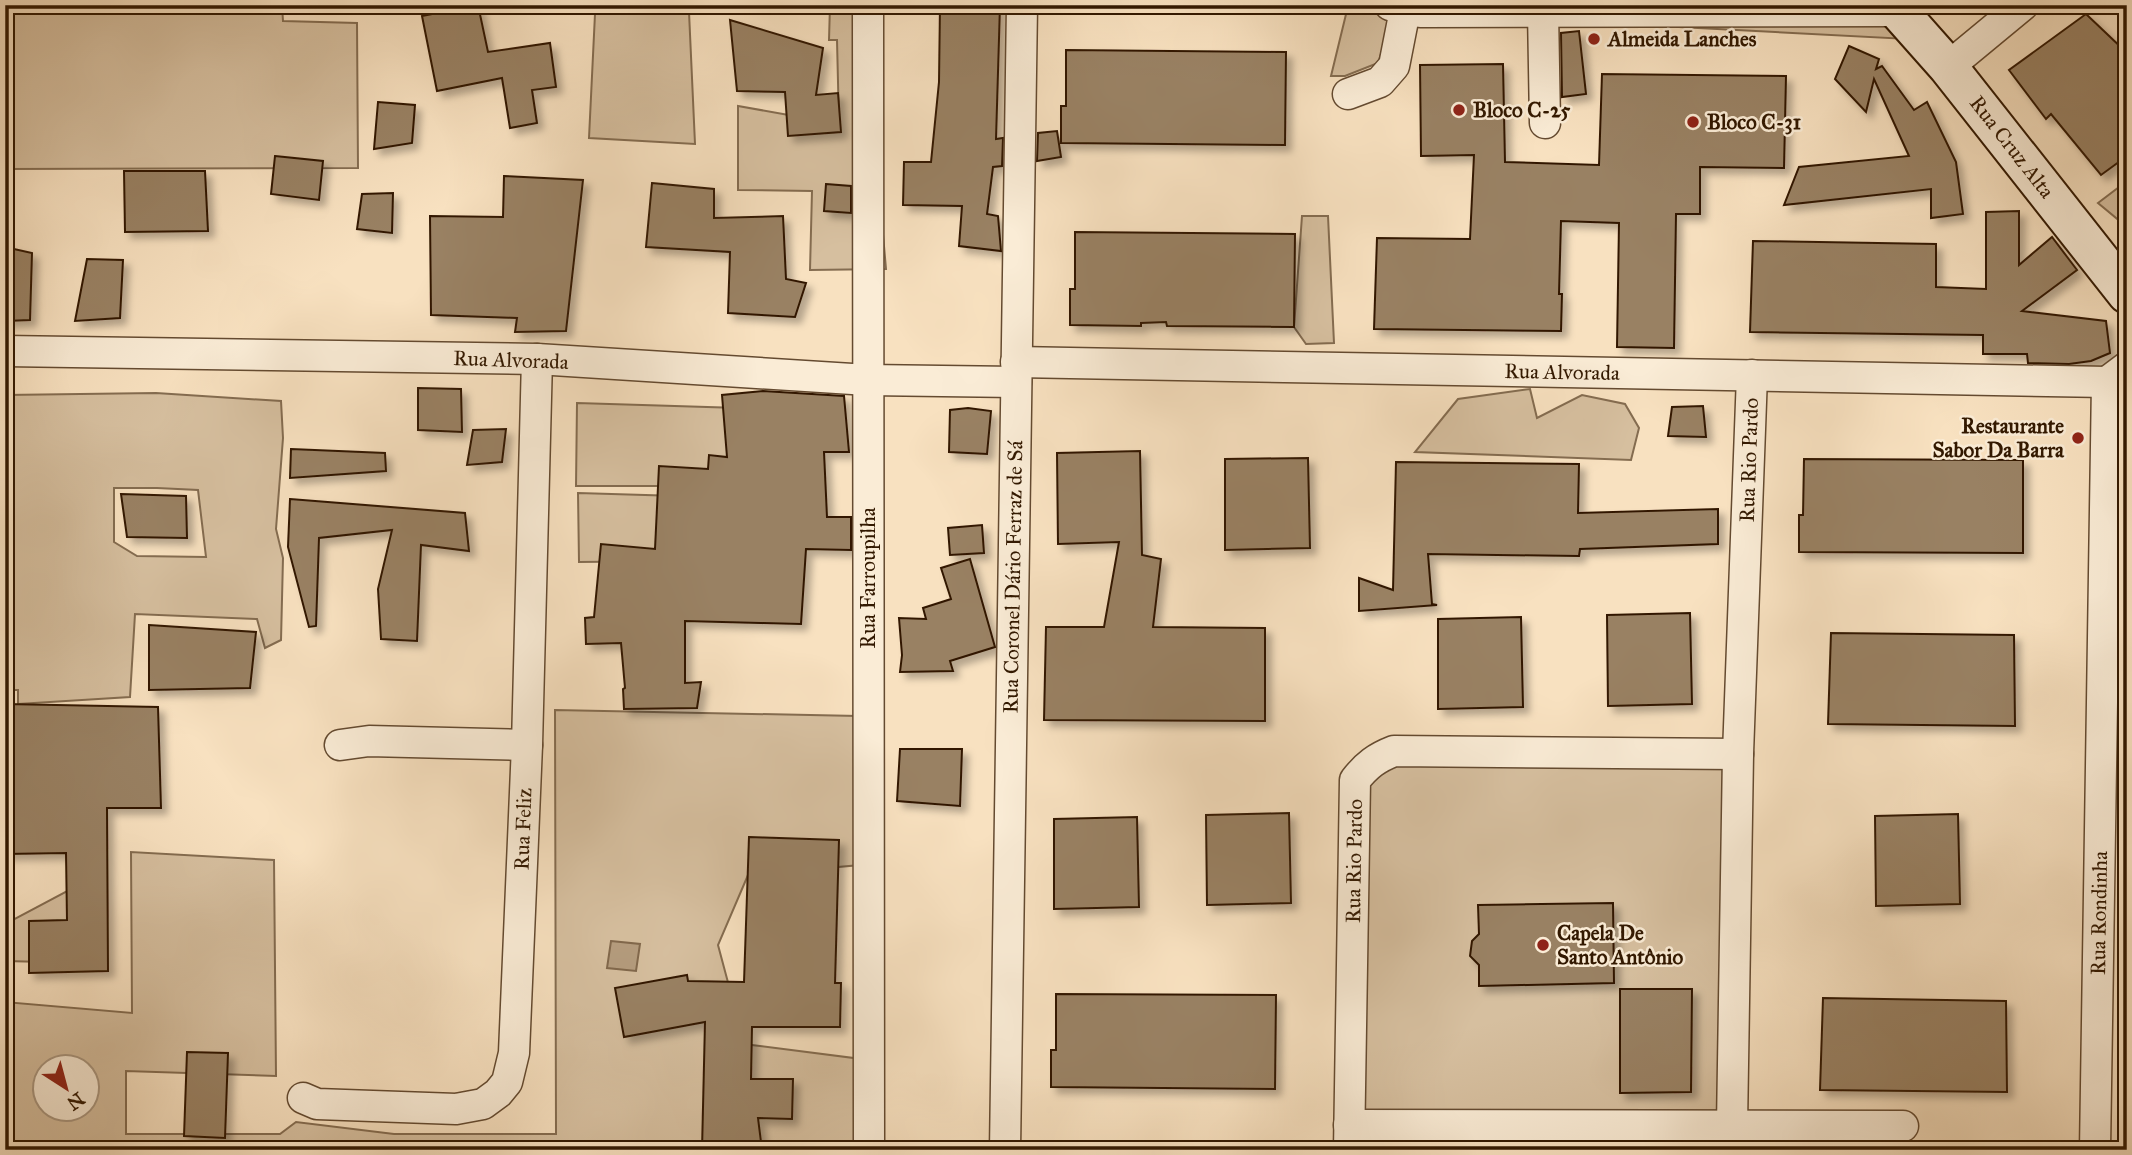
<svg xmlns="http://www.w3.org/2000/svg" width="2132" height="1155" font-family="'IM FELL Great Primer',serif">
  <style>
    .green { fill: #d6bf9f; stroke: #846c50; stroke-width: 2; fill-rule: evenodd }
    .water { fill: #b59d7f; stroke: #81684c; stroke-width: 2 }
    .building { fill: #998164; stroke: #321800; stroke-width: 2; filter: url(#shadow) }
    .lines { fill: none; stroke-linecap: round; stroke-linejoin: round }
    .street-casing { stroke: #644a30; stroke-width: 33 }
    .secondary-casing { stroke: #321800; stroke-width: 42 }
    .street { stroke: #faecd6; stroke-width: 30 }
    .secondary { stroke: #faecd6; stroke-width: 38 }
    .poi-dot { fill: #8f2418; stroke: #faecd6; stroke-width: 2.5 }
    .labels { text-anchor: middle; stroke-width: 5; stroke-linejoin: round; paint-order: stroke }
    .poi-label { font-size: 21px; font-weight: bold; fill: #321800; stroke: #faecd6; text-anchor: start }
    .street-label { font-size: 21px; fill: #321800; stroke: #faecd6 }
  </style>
  <defs>
    <filter id="shadow"><feDropShadow dx="6" dy="6" stdDeviation="3.5" flood-color="#0004"/></filter>
  </defs>
  <rect width="100%" height="100%" fill="#f8e1c0"/>
  <filter id="stains"><feTurbulence type="fractalNoise" baseFrequency=".00286" numOctaves="4"/><feColorMatrix values="0 0 0 0 .2 0 0 0 0 .09 0 0 0 0 .02 0 0 0 .5 -.17"/></filter>
  <radialGradient id="worn" r=".72"><stop offset=".6" stop-color="#630" stop-opacity="0"/><stop offset="1" stop-color="#630" stop-opacity=".3"/></radialGradient>
  <g class="green">
    <polygon points="5,5 282,5 283,21 357,23 358,168 5,169"/>
    <polygon points="830,5 863,5 886,269 810,270 812,191 738,190 738,106 839,124 837,40 829,40"/>
    <polygon points="1370,5 1879,5 1907,39 1374,11 1393,17 1378,63 1345,76 1331,76 1348,6 1370,12"/>
    <polygon points="689,12 695,144 589,138 595,14"/>
    <polygon points="2127,181 2127,227 2098,203"/>
    <polygon points="1302,216 1328,216 1334,343 1306,344 1294,327"/>
    <polygon points="1530,389 1537,418 1582,395 1625,404 1639,428 1631,460 1415,452 1458,399"/>
    <path d="M 156,393 L 281,401 L 283,438 L 276,529 L 283,558 L 281,640 L 265,648 L 257,619 L 135,614 L 130,697 L 18,704 L 18,690 L 5,690 L 5,395 ZM 157,488 L 198,490 L 206,557 L 137,556 L 114,542 L 114,488 Z"/>
    <polygon points="577,403 739,408 728,486 576,486"/>
    <polygon points="578,493 678,496 680,561 579,562"/>
    <path d="M 555,710 L 858,716 L 860,865 L 748,875 L 718,945 L 737,1016 L 736,1043 L 861,1059 L 861,1150 L 5,1150 L 5,1002 L 132,1013 L 131,852 L 274,860 L 276,1076 L 126,1071 L 126,1134 L 280,1134 L 296,1122 L 394,1134 L 556,1134 ZM 46,1068 L 88,1068 L 88,1110 L 46,1110 Z"/>
    <polygon points="1738,754 1732,1126 1349,1125 1366,765"/>
    <polygon points="71,889 79,943 45,962 5,961 5,924"/>
  </g>
  <polygon class="water" points="611,941 640,944 636,971 607,968"/>
  <g class="building">
    <polygon points="478,5 488,52 550,43 556,87 532,90 537,123 510,128 502,78 437,91 422,16"/>
    <polygon points="940,5 1000,5 996,139 1003,138 1002,166 993,167 987,214 998,216 1001,251 959,246 962,206 903,205 904,162 931,162 939,82"/>
    <polygon points="2086,14 2127,53 2127,156 2101,175 2051,114 2046,119 2009,70"/>
    <polygon points="730,20 823,48 816,95 838,93 841,132 788,136 785,92 737,91"/>
    <polygon points="1579,31 1586,94 1562,97 1561,33"/>
    <polygon points="1849,46 1879,59 1876,69 1882,66 1914,110 1927,102 1956,162 1963,214 1931,218 1931,189 1784,205 1799,167 1909,156 1874,79 1866,112 1835,79"/>
    <polygon points="1066,50 1286,52 1285,145 1061,143 1061,106 1066,106"/>
    <polygon points="1503,64 1505,162 1599,165 1602,74 1786,76 1784,168 1700,167 1700,214 1676,214 1674,348 1617,347 1619,223 1561,221 1559,294 1562,294 1561,331 1374,329 1377,238 1470,239 1474,155 1421,156 1420,65"/>
    <polygon points="378,102 415,105 412,143 374,149"/>
    <polygon points="1057,131 1061,157 1037,161 1038,133"/>
    <polygon points="275,156 323,161 319,200 271,194"/>
    <polygon points="124,171 205,171 208,231 125,232"/>
    <polygon points="504,176 583,180 566,331 515,332 517,318 431,315 430,216 503,217"/>
    <polygon points="652,183 714,189 714,218 783,216 786,279 806,283 795,317 728,313 730,252 646,247"/>
    <polygon points="826,184 851,186 851,213 824,211"/>
    <polygon points="393,193 392,233 357,229 362,194"/>
    <polygon points="2019,211 2019,265 2052,237 2077,270 2022,311 2106,321 2110,353 2091,361 2069,364 2028,363 2027,354 1983,354 1983,335 1750,332 1753,241 1936,244 1936,287 1986,289 1986,212"/>
    <polygon points="1075,232 1295,234 1294,327 1167,326 1166,322 1141,323 1141,326 1070,325 1070,289 1075,289"/>
    <polygon points="5,247 32,253 30,320 5,321"/>
    <polygon points="87,259 123,260 120,318 75,321"/>
    <polygon points="418,388 461,389 462,432 418,430"/>
    <polygon points="763,391 844,396 849,452 824,452 827,517 851,517 851,550 806,549 801,624 685,621 685,683 701,682 697,708 624,709 623,689 625,688 621,643 586,644 585,618 594,617 601,544 655,549 659,466 708,469 709,455 727,457 722,395"/>
    <polygon points="1703,406 1706,437 1668,436 1672,407"/>
    <polygon points="968,408 991,411 987,454 949,452 950,410"/>
    <polygon points="506,429 502,462 467,465 473,430"/>
    <polygon points="291,449 385,453 386,471 290,478"/>
    <polygon points="1140,451 1142,555 1161,559 1153,627 1265,628 1265,721 1044,720 1046,627 1104,627 1119,542 1058,544 1057,453"/>
    <polygon points="1308,458 1310,548 1225,550 1225,459"/>
    <polygon points="1804,459 2023,460 2023,553 1799,552 1799,515 1803,515"/>
    <polygon points="1396,462 1579,464 1578,513 1718,509 1718,544 1580,549 1579,556 1428,554 1432,604 1437,605 1359,611 1359,578 1393,590"/>
    <polygon points="121,494 186,496 187,538 127,537"/>
    <polygon points="290,499 465,513 469,551 421,545 417,641 381,639 378,589 392,530 319,538 316,626 309,627 288,547"/>
    <polygon points="982,525 984,553 950,555 948,528"/>
    <polygon points="970,559 995,647 950,661 953,671 900,672 902,655 899,618 926,619 923,608 951,599 941,568"/>
    <polygon points="1690,613 1692,704 1608,706 1607,615"/>
    <polygon points="1521,617 1523,707 1438,709 1438,619"/>
    <polygon points="149,625 256,632 250,688 149,690"/>
    <polygon points="1831,633 2014,635 2015,726 1828,724"/>
    <polygon points="5,704 158,707 161,808 107,808 108,971 29,973 29,921 67,920 66,853 5,854"/>
    <polygon points="900,749 962,749 960,806 897,801"/>
    <polygon points="1289,813 1291,903 1207,905 1206,815"/>
    <polygon points="1958,814 1960,904 1876,906 1875,816"/>
    <polygon points="1137,817 1139,907 1054,909 1054,819"/>
    <polygon points="749,837 839,840 835,983 841,983 840,1027 752,1027 751,1079 793,1079 792,1119 758,1118 762,1150 702,1150 705,1022 624,1037 615,988 687,975 688,981 744,982"/>
    <polygon points="1613,903 1614,983 1479,986 1479,965 1470,956 1472,941 1479,934 1478,905"/>
    <polygon points="1620,989 1692,989 1691,1092 1620,1093"/>
    <polygon points="1056,994 1276,995 1275,1089 1051,1087 1051,1050 1056,1050"/>
    <polygon points="1823,998 2006,1001 2007,1092 1820,1090"/>
    <polygon points="187,1052 228,1053 225,1138 184,1136"/>
  </g>
  <g class="lines">
    <defs>
      <g id="street">
        <polyline points="868,5 869,1150"/>
        <polyline points="1390,5 1405,10 1422,12 1897,11"/>
        <polyline points="1543,11 1545,123"/>
        <polyline points="1948,67 2023,5"/>
        <polyline points="1348,94 1380,82 1394,66 1405,10"/>
        <polyline points="5,351 537,359 868,380 1016,382"/>
        <polyline points="1016,362 2107,382"/>
        <polyline points="2107,382 2127,367"/>
        <polyline points="340,745 369,741 527,745"/>
        <polyline points="303,1098 317,1104 456,1109 483,1104 498,1093 507,1082 514,1053 527,745 537,359"/>
        <polyline points="1349,1125 1903,1126"/>
        <polyline points="1732,1126 1738,754 1752,375"/>
        <polyline points="1005,1150 1022,5"/>
        <path d="M 1349,1150 L 1355,780 C 1367,765 1376,758 1394,751 L 1738,754"/>
        <polyline points="2095,1150 2107,382"/>
      </g>
      <polyline id="secondary" points="1893,5 1948,67 2127,294"/>
    </defs>
    <use href="#street" class="street-casing"/>
    <use href="#secondary" class="secondary-casing"/>
    <use href="#street" class="street"/>
    <use href="#secondary" class="secondary"/>
  </g>
  <g class="poi-dot">
    <circle cx="1594" cy="39" r="7"/>
    <circle cx="1459" cy="110" r="7"/>
    <circle cx="1693" cy="122" r="7"/>
    <circle cx="2078" cy="438" r="7"/>
    <circle cx="1543" cy="945" r="7"/>
  </g>
  <g class="labels">
    <g class="poi-label">
      <text x="1608" y="46">Almeida Lanches</text>
      <text x="1473" y="117">Bloco C-25</text>
      <text x="1707" y="129">Bloco C-31</text>
      <text x="2064" y="433" text-anchor="end">Restaurante<tspan x="2064" dy="24">Sabor Da Barra</tspan></text>
      <text x="1557" y="940">Capela De<tspan x="1557" dy="24">Santo Antônio</tspan></text>
    </g>
    <g class="street-label">
      <text transform="translate(2012 147) rotate(52)" y="7">Rua Cruz Alta</text>
      <text transform="translate(511 360) rotate(2)" y="7">Rua Alvorada</text>
      <text transform="translate(1562 372) rotate(1)" y="7">Rua Alvorada</text>
      <text transform="translate(1749 460) rotate(-88)" y="7">Rua Rio Pardo</text>
      <text transform="translate(1013 577) rotate(-89)" y="7">Rua Coronel Dário Ferraz de Sá</text>
      <text transform="translate(868 578) rotate(-90)" y="7">Rua Farroupilha</text>
      <text transform="translate(523 829) rotate(-88)" y="7">Rua Feliz</text>
      <text transform="translate(1354 861) rotate(-89)" y="7">Rua Rio Pardo</text>
      <text transform="translate(2099 913) rotate(-89)" y="7">Rua Rondinha</text>
    </g>
  </g>
  <rect width="2132" height="1155" fill="none" stroke="#f8e1c0" stroke-width="28"/>
  <rect x="7" y="7" width="2118" height="1141" fill="none" stroke="#321800" stroke-width="3.5"/>
  <rect x="14" y="14" width="2104" height="1127" fill="none" stroke="#321800" stroke-width="2"/>
  <g transform="translate(66 1088) rotate(144)"><circle r="33" fill="#faecd6" stroke="#aa9780" stroke-width="2"/>
  <path d="M0-5L12 26L0 18L-12 26Z" fill="#8f2418"/>
  <text y="-10" font-size="19" font-weight="bold" text-anchor="middle" fill="#321800">N</text>
  </g>
  <rect width="100%" height="100%" filter="url(#stains)"/>
  <rect width="100%" height="100%" fill="url(#worn)"/>
</svg>
